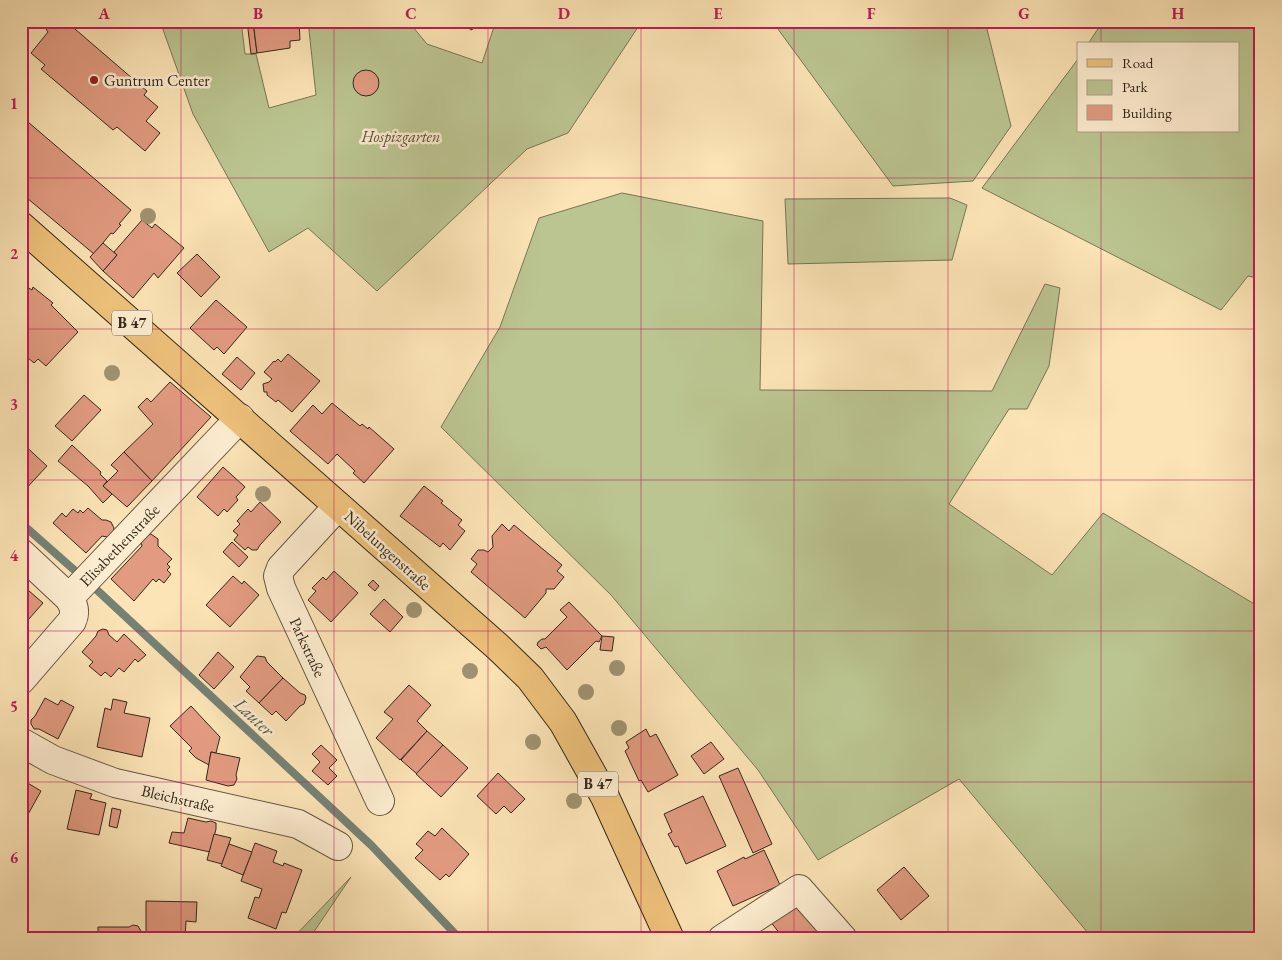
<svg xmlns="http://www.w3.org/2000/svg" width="1282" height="960" font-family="'EB Garamond',serif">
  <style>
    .green { fill: #bbc591; stroke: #777656 }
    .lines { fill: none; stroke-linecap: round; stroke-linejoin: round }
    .stream { stroke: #748276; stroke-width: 8 }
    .building { fill: #e29b81; stroke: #33281c }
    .street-casing { stroke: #655742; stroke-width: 30 }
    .primary-casing { stroke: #33281c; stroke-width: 30 }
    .street { stroke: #fdedd0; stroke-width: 28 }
    .primary { stroke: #eec27b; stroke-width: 28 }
    .tree { fill: #a09271 }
    .grid { fill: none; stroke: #c2185b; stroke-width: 1; stroke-opacity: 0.55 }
    .poi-dot { fill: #8f2418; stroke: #fdedd0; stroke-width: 2 }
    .labels { text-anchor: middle; stroke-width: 5; stroke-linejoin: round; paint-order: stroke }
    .shield { fill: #fdedd0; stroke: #706352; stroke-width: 1 }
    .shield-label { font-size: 15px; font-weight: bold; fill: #33281c }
    .poi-label { font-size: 16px; fill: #33281c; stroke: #fdedd0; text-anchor: start }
    .park-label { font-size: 16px; font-style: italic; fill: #554f39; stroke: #fdedd0 }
    .street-label { font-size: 16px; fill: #33281c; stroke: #fdedd0 }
    .water-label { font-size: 18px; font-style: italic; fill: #535549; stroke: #fdedd0 }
    .neatline { fill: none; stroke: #c2185b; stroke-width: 2 }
    .grid-label { font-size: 16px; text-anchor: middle; font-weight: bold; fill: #c2185b }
  </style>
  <rect width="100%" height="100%" fill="#fce4b6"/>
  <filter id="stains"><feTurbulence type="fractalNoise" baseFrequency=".004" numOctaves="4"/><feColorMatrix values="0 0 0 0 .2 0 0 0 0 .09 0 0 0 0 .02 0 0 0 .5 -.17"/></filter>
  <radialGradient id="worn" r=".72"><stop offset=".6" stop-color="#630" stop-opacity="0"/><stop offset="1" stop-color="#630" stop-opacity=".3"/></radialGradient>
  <g class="green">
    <polygon points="160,21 241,21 245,54 256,54 269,108 316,95 308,21 408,21 427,44 482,63 496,21 642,21 568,133 527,149 377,291 308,228 269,252 193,114"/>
    <polygon points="772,21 985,21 1011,126 973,181 893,186"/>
    <polygon points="1103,21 1261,21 1261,279 1248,276 1221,310 982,188 1078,59 1078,131 1238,131 1238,44 1088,44"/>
    <polygon points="622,193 763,221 760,390 992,391 1045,284 1060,288 1049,366 1027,409 1009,409 949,504 1052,575 1103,513 1261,608 1261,939 1093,939 959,779 818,860 758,770 611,595 441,427 500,327 539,218"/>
    <polygon points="950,198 967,205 952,260 788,264 785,199"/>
    <polygon points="351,877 309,939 292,939"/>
  </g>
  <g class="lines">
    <polyline class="stream" points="21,523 98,591 371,845 460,939"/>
  </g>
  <g class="building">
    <polygon points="49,21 79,21 75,29 147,91 144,95 158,107 146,121 160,133 145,151 117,127 113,130 41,69 45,65 31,53 48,32 46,29"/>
    <polygon points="247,21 253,21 257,53 251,54"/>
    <polygon points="253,21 299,21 300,40 290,41 290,48 257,53"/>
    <polygon points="453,21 475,21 472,30"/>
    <circle cx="366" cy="83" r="13"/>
    <polygon points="21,116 131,210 119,224 121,225 113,234 111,233 94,254 21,193"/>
    <polygon points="142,220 152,228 155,224 184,248 158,278 154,273 133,298 103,271 117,255 114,252"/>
    <polygon points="103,243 117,255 103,271 90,257"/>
    <polygon points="197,254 220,277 201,297 177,273"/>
    <polygon points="21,283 32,290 33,287 53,303 51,305 78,332 46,366 38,359 34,363 21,352 21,349 25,346 21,343"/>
    <polygon points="216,300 247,327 224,354 217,347 214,350 190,328"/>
    <polygon points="288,354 320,381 292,412 278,400 276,402 267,395 267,392 264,392 263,384 269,382 272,379 264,372 274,361 275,362 278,359 281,362"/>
    <polygon points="237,357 255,373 241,390 222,374"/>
    <polygon points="170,382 211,417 152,481 124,452 153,424 138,407 147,398 151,402"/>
    <polygon points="84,395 101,410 72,441 55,426"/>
    <polygon points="332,403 360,426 362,424 368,429 369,427 394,449 364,483 353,473 355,471 337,454 328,464 290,431 313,405 322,414"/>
    <polygon points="21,442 47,466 22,493 21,492"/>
    <polygon points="72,445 101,472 100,474 107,481 103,486 112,494 103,503 88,486 58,461"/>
    <polygon points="124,452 152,481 127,507 103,486 118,471 111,465"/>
    <polygon points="223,467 245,487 236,497 238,500 227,512 224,509 218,516 197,497"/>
    <polygon points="424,486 443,501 441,503 462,520 458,525 465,531 450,550 443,543 440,547 400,516"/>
    <polygon points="260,502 281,522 260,545 257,550 252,550 248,547 245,550 234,540 238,535 233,531 240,524 237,521 248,509 251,512"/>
    <polygon points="88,508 102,520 106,520 111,522 114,528 113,534 107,537 102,536 86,553 53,523 62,513 66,517 73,509 78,513 80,510 83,513"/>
    <polygon points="502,524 509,531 514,525 562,565 557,571 564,577 554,589 546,589 546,593 525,618 471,572 477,564 471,559 478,550 484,550 488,552 493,547 492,536"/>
    <polygon points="151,534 158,539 158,546 172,559 167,564 170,567 167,570 171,574 164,583 159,579 156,582 153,579 134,601 111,579 142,546 141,542 146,535"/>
    <polygon points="232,542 248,557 239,567 223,552"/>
    <polygon points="334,571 358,593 331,622 308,600 316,591 312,588 323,577 326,580"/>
    <polygon points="233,576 242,584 244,581 259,595 230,627 206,605"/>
    <polygon points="373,580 379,586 375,591 368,585"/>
    <polygon points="21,584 43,603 21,628"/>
    <polygon points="384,599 403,617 390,632 370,614"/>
    <polygon points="569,602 602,636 599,642 596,641 567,670 546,647 541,649 537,645 538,642 542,639 545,639 567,617 560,610"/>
    <polygon points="103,629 107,630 109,635 117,642 124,634 146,655 138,662 135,659 124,672 119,668 111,677 105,672 101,676 89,666 93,662 82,652 96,636 98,631"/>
    <polygon points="602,636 614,637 612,651 600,650"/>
    <polygon points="218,652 234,667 214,689 199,675"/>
    <polygon points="257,656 265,657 267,662 283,678 259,703 246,691 250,687 240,677"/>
    <polygon points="283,678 300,693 305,695 306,698 304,704 300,706 286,721 276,711 272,715 259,703"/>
    <polygon points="409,685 431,705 417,721 427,731 400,760 376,738 393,719 384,712"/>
    <polygon points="45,698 58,705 61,700 74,707 58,739 39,729 34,729 31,724 31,720 35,716"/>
    <polygon points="113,699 127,702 124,713 150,718 142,757 97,747 105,708 111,710"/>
    <polygon points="191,706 220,737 216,753 211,752 209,765 196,758 189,751 192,748 170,726"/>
    <polygon points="646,729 650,737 656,734 678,775 648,792 641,780 639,781 625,751 629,748 626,742"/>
    <polygon points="427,731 443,745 417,774 401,760"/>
    <polygon points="711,742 724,759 704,774 691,756"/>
    <polygon points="321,745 337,760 329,768 337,776 328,785 312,771 320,762 312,754"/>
    <polygon points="443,745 468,768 441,797 416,774"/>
    <polygon points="211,752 240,758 236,775 237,779 234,785 228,786 206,780"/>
    <polygon points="738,768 772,844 753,853 719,776"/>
    <polygon points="498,773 525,799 511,813 504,806 496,814 477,796"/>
    <polygon points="21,779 41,791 26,818 21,815"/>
    <polygon points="76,790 92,794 90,799 106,803 99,835 67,829"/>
    <polygon points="703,796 726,846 686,864 678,846 675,847 668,834 672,832 664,814"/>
    <polygon points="112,808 121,810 117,828 109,826"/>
    <polygon points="188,818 206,822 211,821 216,823 216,829 210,852 169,843 172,832 184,833"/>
    <polygon points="442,828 469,854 449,877 446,874 440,880 415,858 423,850 416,844 428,831 435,836"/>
    <polygon points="214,834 231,838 222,864 207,860"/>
    <polygon points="255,843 277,851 273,862 283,866 284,863 302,870 286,913 282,912 276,929 248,918 255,897 259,898 262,889 241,881"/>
    <polygon points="229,844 252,852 243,875 221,866"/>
    <polygon points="764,850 780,885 733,906 717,871 744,857 745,859"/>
    <polygon points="904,867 929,896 901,920 877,890"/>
    <polygon points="802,897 833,939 784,939 770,921"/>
    <polygon points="146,901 197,902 196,922 186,921 185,939 133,939 140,934 146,934"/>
    <polygon points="133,925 138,926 141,931 139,936 133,939 98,939 98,927 129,927"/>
  </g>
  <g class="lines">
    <defs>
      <g id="street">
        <polyline points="338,506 281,568 278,576 281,588 380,801"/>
        <path d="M 21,553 L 69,598 C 74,606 76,612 72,621 L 21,680"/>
        <polyline points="69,598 240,418"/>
        <polyline points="21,742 53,760 115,783 298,824 338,846"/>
        <polyline points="722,939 799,889 843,939"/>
      </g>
      <polyline id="primary" points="21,226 498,647 530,678 563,722 605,797 670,939"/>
    </defs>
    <use href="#street" class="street-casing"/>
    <use href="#primary" class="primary-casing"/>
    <use href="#street" class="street"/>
    <use href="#primary" class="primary"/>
  </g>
  <g class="tree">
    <circle cx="148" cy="216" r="8"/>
    <circle cx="112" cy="373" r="8"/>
    <circle cx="263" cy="494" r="8"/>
    <circle cx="414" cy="610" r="8"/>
    <circle cx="617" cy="668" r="8"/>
    <circle cx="470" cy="671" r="8"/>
    <circle cx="586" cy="692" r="8"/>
    <circle cx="619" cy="728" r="8"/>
    <circle cx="533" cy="742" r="8"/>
    <circle cx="574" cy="801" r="8"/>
  </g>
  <path class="grid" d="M 181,21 L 181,939M 334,21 L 334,939M 488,21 L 488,939M 641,21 L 641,939M 794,21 L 794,939M 948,21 L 948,939M 1101,21 L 1101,44M 1101,131 L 1101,939M 21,178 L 1261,178M 21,329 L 1261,329M 21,480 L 1261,480M 21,631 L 1261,631M 21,782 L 1261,782"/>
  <circle class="poi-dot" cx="94" cy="80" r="5"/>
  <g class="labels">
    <g class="shield">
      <rect x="112" y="310.5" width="40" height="25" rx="4"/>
      <rect x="578" y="771.5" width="40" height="25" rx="4"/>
    </g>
    <g class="shield-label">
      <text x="132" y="328">B 47</text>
      <text x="598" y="789">B 47</text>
    </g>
    <g class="poi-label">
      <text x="104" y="86">Guntrum Center</text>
    </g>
    <g class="park-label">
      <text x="401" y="142">Hospizgarten</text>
    </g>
    <g class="street-label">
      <text transform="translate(119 545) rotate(-46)" y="6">Elisabethenstraße</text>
      <text transform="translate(388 550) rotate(42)" y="6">Nibelungenstraße</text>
      <text transform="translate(308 647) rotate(65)" y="6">Parkstraße</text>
      <text transform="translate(178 798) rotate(13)" y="6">Bleichstraße</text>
    </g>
    <g class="water-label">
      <text transform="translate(254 717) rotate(43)" y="6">Lauter</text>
    </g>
  </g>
  <rect width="1282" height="960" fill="none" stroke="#fce4b6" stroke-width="55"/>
  <rect x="1077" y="42" width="162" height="90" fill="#fdedd0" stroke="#ac9e88"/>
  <rect x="1087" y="59" width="25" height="8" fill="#eec27b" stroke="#ac9e88"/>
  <text x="1122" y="68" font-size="15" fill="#33281c">Road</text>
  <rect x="1087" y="80" width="25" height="15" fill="#bbc591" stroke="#ac9e88"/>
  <text x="1122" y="92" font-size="15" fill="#33281c">Park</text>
  <rect x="1087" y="105" width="25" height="15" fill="#e29b81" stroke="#ac9e88"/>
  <text x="1122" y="118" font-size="15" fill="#33281c">Building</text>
  <rect x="28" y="28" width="1226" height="904" class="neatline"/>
  <g class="grid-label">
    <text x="104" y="19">A</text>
    <text x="258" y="19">B</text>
    <text x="411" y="19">C</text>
    <text x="564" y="19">D</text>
    <text x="718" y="19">E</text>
    <text x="871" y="19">F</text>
    <text x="1024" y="19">G</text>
    <text x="1178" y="19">H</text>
    <text x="14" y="109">1</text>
    <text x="14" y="259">2</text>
    <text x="14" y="410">3</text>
    <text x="14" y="561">4</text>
    <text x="14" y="712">5</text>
    <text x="14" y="863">6</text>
  </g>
  <rect width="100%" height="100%" filter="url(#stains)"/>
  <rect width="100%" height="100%" fill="url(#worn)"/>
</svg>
